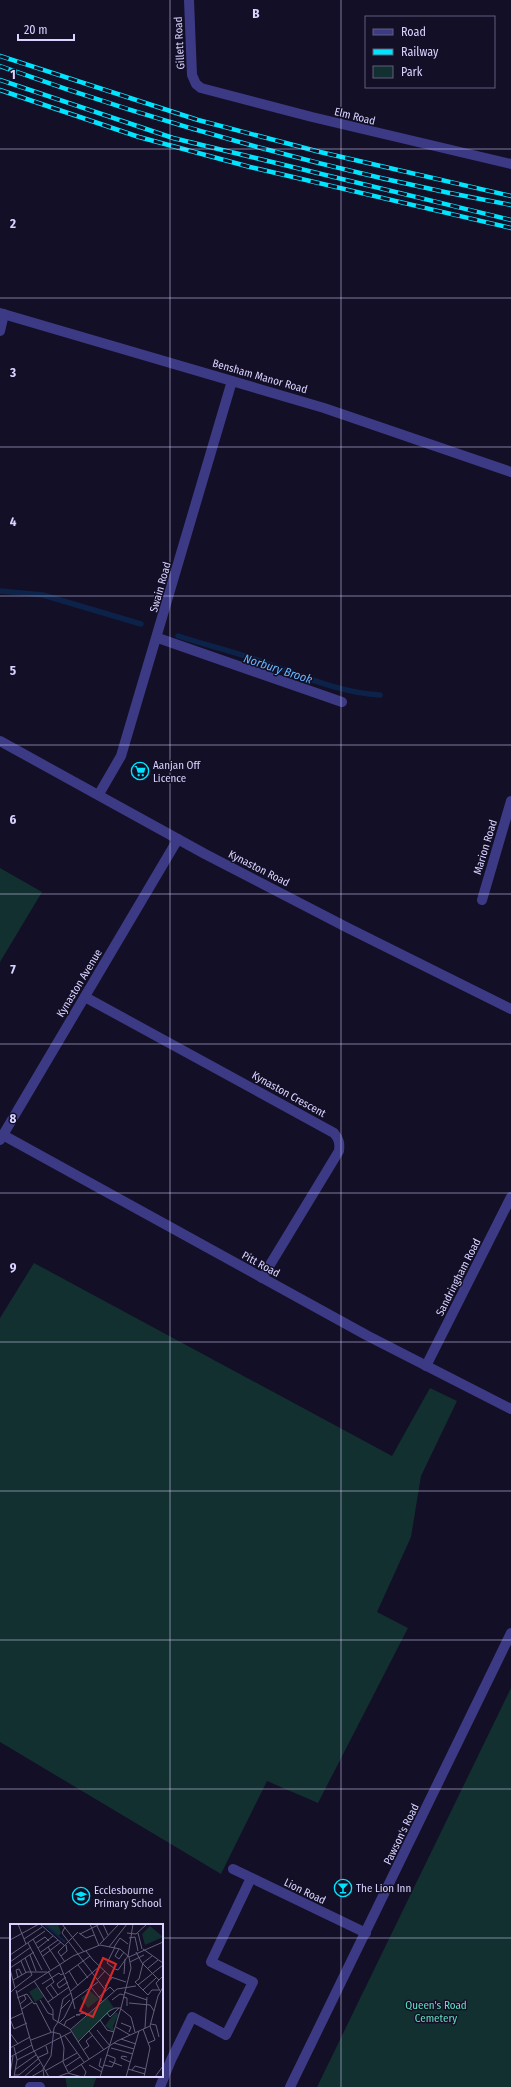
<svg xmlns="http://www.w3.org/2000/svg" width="511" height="2087" font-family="'Fira Sans Condensed',sans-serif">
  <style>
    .green { fill: #12302f }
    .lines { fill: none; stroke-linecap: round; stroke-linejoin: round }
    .stream { stroke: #0c2248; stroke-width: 5.5 }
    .minor { stroke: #3d3a85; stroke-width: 10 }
    .tertiary { stroke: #3d3a85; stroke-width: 10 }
    .rail-casing { stroke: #00e5ff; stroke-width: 4.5 }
    .rail { stroke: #130f26; stroke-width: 3; stroke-dasharray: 9; stroke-linecap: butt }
    .grid { fill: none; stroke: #d9d4ff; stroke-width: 1; stroke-opacity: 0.55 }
    .labels { text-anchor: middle; stroke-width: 3; stroke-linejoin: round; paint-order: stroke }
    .street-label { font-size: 11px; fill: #d9d4ff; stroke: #130f26 }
    .poi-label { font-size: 11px; fill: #d9d4ff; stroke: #130f26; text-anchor: start }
    .park-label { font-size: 11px; fill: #5fe0c0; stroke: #130f26 }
    .water-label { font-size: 12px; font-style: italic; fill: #62b6ff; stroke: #130f26 }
    .inset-river { fill: none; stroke: #0c2248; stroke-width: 2 }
    .inset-road { fill: none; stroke: #625e7d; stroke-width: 1 }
    .view { fill: #d62828; fill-opacity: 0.15; stroke: #d62828; stroke-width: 2 }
    .inset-edge { fill: none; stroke: #d9d4ff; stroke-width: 2 }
    .grid-label { font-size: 13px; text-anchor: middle; font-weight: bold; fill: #d9d4ff; stroke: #130f26; stroke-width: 3; stroke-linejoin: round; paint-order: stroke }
  </style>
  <rect width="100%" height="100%" fill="#130f26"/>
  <g class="green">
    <polygon points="0,868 42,892 0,962"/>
    <polygon points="34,1263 392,1456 430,1388 457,1401 421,1476 411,1537 377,1612 408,1628 318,1803 267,1781 221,1874 0,1742 0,1318"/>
    <polygon points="511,1688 511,2087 317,2087"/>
    <polygon points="65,2076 97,2076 93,2087 67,2087"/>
  </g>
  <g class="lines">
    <g class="stream">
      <polyline points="0,591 43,595 141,624"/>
      <path d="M 178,636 C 206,645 235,652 263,662 C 301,675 339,693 380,695"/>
    </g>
    <g class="minor">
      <polyline points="189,0 192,75 196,84 201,88 312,117 511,164"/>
      <polyline points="0,313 324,408 511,472"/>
      <polyline points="0,331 4,314"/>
      <polyline points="158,638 342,702"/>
      <polyline points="0,741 205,854 348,928 511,1009"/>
      <polyline points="99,794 121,756 232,381"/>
      <polyline points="482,900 511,801"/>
      <path d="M 85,997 L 334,1133 C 339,1139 340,1143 339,1151 L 262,1278"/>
      <polyline points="3,1135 368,1336 511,1409"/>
      <polyline points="0,1140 178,839"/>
      <polyline points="426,1366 511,1197"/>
      <polyline points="233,1869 366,1933"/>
      <polyline points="30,2087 40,2087"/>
      <polyline points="160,2087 171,2060 192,2017 226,2035 253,1982 211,1962 251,1878"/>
    </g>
    <polyline class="tertiary" points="290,2087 511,1633"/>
    <defs>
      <g id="rail">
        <polyline points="0,56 198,120 320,152 511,196"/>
        <path d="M 0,66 C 165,125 339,173 511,205"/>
        <polyline points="0,80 173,138 511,220"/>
        <polyline points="0,90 139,137 250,167 511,228"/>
      </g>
    </defs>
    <use href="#rail" class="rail-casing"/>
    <use href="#rail" class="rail"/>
  </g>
  <path class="grid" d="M 170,0 L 170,2087M 341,0 L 341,2087M 0,149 L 511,149M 0,298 L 511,298M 0,447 L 511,447M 0,596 L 511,596M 0,745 L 511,745M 0,894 L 511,894M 0,1044 L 511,1044M 0,1193 L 511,1193M 0,1342 L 511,1342M 0,1491 L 511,1491M 0,1640 L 511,1640M 0,1789 L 511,1789M 0,1938 L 11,1938M 162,1938 L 511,1938"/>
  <defs>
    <symbol id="supermarket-ring" viewBox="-11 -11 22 22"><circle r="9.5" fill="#130f26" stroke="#00e5ff" stroke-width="1.5"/><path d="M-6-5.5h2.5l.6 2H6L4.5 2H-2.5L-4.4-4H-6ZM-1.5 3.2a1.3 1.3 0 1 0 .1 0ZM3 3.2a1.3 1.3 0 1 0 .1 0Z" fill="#00e5ff"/></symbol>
    <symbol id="bar-ring" viewBox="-11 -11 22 22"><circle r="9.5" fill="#130f26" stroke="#00e5ff" stroke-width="1.5"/><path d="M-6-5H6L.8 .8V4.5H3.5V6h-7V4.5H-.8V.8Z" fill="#00e5ff"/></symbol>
    <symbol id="school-ring" viewBox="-11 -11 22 22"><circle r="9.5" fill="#130f26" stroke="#00e5ff" stroke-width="1.5"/><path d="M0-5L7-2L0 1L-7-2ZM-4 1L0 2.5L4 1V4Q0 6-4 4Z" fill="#00e5ff"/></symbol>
  </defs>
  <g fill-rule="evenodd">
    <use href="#supermarket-ring" x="130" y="761" width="20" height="20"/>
    <use href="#bar-ring" x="333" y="1878" width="20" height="20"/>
    <use href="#school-ring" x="71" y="1886" width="20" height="20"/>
  </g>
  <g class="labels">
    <g class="street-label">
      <text transform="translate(179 43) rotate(-93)" y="4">Gillett Road</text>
      <text transform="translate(355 116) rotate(14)" y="4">Elm Road</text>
      <text transform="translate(260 376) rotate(16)" y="4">Bensham Manor Road</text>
      <text transform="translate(160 587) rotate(-74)" y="4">Swain Road</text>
      <text transform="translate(485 847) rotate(-73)" y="4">Marion Road</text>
      <text transform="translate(259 868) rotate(27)" y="4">Kynaston Road</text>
      <text transform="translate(79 983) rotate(-59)" y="4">Kynaston Avenue</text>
      <text transform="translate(289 1094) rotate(29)" y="4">Kynaston Crescent</text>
      <text transform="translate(261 1264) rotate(29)" y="4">Pitt Road</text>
      <text transform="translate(458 1277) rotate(-63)" y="4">Sandringham Road</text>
      <text transform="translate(401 1834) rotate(-64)" y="4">Pawson's Road</text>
      <text transform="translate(305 1891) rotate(26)" y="4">Lion Road</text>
    </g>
    <g class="poi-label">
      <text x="153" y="769">Aanjan Off<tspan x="153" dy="13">Licence</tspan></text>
      <text x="356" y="1892">The Lion Inn</text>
      <text x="94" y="1894">Ecclesbourne<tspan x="94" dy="13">Primary School</tspan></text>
    </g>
    <g class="park-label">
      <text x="436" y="2009">Queen's Road<tspan x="436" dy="13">Cemetery</tspan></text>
    </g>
    <g class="water-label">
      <text transform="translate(278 669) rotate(18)" y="4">Norbury Brook</text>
    </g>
  </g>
  <g transform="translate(10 1924)">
    <rect width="153" height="153" fill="#130f26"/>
    <path d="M 34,0 L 48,0 L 51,9 L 48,13 ZM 140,2 L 153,13 L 135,21 L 132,10 ZM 27,63 L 34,73 L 25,78 L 19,68 ZM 80,67 L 89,75 L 78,84 L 71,74 ZM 97,74 L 104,84 L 68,117 L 61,106 ZM 105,88 L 109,90 L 103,102 L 104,108 L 95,102 Z" fill="#12302f"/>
    <path class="inset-river" d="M 34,0 L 55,18"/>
    <path class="inset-road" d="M 8,0 L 16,20M 30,0 L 55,22M 52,0 L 74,28M 80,0 L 89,22M 93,0 L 98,11M 87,2 L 94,16M 55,3 L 52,9 L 96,67M 69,9 L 76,14 L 84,11M 117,9 L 126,10 L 137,0M 128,9 L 132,25M 70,10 L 90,0M 119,14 L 125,13 L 128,27M 14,15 L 32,3M 23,15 L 40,46M 0,16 L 29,0M 18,19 L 32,46M 26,19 L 35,13 L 39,17M 90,20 L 109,0M 90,21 L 110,25 L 119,33M 38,23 L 50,41M 99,23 L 117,0M 104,23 L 110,14 L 118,20M 105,23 L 97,39 L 105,45 L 108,46 L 118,32M 28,24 L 43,12M 109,25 L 105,32 L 109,35 L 114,28M 133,25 L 153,39M 76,27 L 83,36 L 101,53 L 116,58M 31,28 L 48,16M 126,28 L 132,39 L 149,56M 0,31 L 35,7M 20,31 L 26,47M 33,32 L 51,18M 51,32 L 57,27 L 56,21M 118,32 L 123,0M 119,33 L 153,18M 11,37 L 16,49M 0,38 L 21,23M 55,38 L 48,28 L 68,8M 120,38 L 134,31M 68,41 L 78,54M 0,44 L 24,28M 0,45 L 5,64 L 0,69M 137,45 L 148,36M 38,47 L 44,58 L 36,64 L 43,74M 59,47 L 68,62M 55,50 L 80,32M 114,50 L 115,35M 56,53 L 47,60 L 49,64 L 58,58M 8,54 L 6,46 L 9,45 L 12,51M 3,56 L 17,48 L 37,48M 87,56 L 95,47M 24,57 L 43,86 L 43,95 L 60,105 L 79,135M 32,60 L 49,49 L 51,51 L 54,49M 41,61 L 48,71M 128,61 L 153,41M 95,62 L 103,53M 81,63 L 92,77M 5,64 L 22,51 L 15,34M 6,66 L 23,125 L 39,153M 133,66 L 146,54M 61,67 L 90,42M 150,67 L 146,59 L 153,52M 114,68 L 137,76M 6,69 L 63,32 L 90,21M 61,69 L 65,85M 14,71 L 17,70 L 24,80 L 26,79M 138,71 L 125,58 L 129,55 L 133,39 L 142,32M 138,71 L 142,66 L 149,66M 89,73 L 100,63 L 104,67M 113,73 L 117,74 L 117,82M 7,74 L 14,71 L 16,75 L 10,80M 30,76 L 38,89 L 43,91M 102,76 L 110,70 L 114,71M 38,78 L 59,63M 26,79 L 41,108M 119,79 L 140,81 L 144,87M 12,85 L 22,78M 51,85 L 60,76M 111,85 L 121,93 L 125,108M 97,89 L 100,93 L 109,84M 70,91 L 66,91 L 74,89 L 76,91M 0,95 L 4,105 L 17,99M 0,95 L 13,89M 90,96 L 97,106 L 104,108M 49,99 L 54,94 L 63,76 L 88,58M 111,99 L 121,103 L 119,108M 141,100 L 146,101 L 149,113M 54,102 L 56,97 L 65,92M 106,103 L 120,111M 135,104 L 137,73M 133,105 L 140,124 L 134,153M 60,106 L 107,65 L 126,62M 87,106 L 100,122M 79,107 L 94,126M 0,109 L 8,120M 55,112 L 74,138M 111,115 L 126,120M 21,116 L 42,108 L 50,110 L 54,124 L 53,138 L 58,148M 68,118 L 99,87 L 105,84 L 111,84M 104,119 L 124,125M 138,119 L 145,116 L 140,102M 4,123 L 7,136 L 4,153M 0,124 L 20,113M 101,124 L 123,130M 73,126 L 79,122 L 76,117 L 83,111M 0,133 L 22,121M 117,133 L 112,132 L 111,134 L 120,138M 27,134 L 38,129 L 36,122M 91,134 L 89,142 L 93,144M 7,136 L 61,108M 99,137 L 112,142M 71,140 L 76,148 L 74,153M 79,141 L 92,148M 94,141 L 102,143 L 105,137 L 105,134 L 97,131M 55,143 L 70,133M 6,145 L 26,131M 118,145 L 135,150M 122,146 L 125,142 L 136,145M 35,147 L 67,129M 58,149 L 107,117 L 140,102 L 148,72 L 153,63M 0,150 L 3,132M 5,151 L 9,151 L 28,135M 14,153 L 30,139M 21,153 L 33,146M 34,153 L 33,145 L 41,132 L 44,104 L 48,98 L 53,75 L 61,69 L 50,41M 47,153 L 58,149 L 72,153M 90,153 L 111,84 L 121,44 L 119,33M 116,153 L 129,107M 145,153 L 153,142"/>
    <path class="view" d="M 93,34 L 106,40 L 83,93 L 70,87 Z"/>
    <rect width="153" height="153" class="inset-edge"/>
  </g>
  <g class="grid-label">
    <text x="256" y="18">B</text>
    <text x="13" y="79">1</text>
    <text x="13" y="228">2</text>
    <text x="13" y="377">3</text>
    <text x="13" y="526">4</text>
    <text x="13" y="675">5</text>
    <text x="13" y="824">6</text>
    <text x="13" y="974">7</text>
    <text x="13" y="1123">8</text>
    <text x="13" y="1272">9</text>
  </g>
  <rect x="365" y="16" width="130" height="72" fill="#130f26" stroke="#625e7d"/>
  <rect x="373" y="29" width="20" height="6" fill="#3d3a85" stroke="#625e7d"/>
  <text x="401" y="36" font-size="12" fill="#d9d4ff">Road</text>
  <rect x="373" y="49" width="20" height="6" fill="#00e5ff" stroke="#625e7d"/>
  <text x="401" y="56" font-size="12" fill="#d9d4ff">Railway</text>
  <rect x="373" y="66" width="20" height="12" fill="#12302f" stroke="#625e7d"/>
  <text x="401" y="76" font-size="12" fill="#d9d4ff">Park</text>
  <path d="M18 34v6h56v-6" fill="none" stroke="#d9d4ff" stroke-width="2"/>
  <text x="24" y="34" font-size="12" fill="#d9d4ff" stroke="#130f26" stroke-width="3" paint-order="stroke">20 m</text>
</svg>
